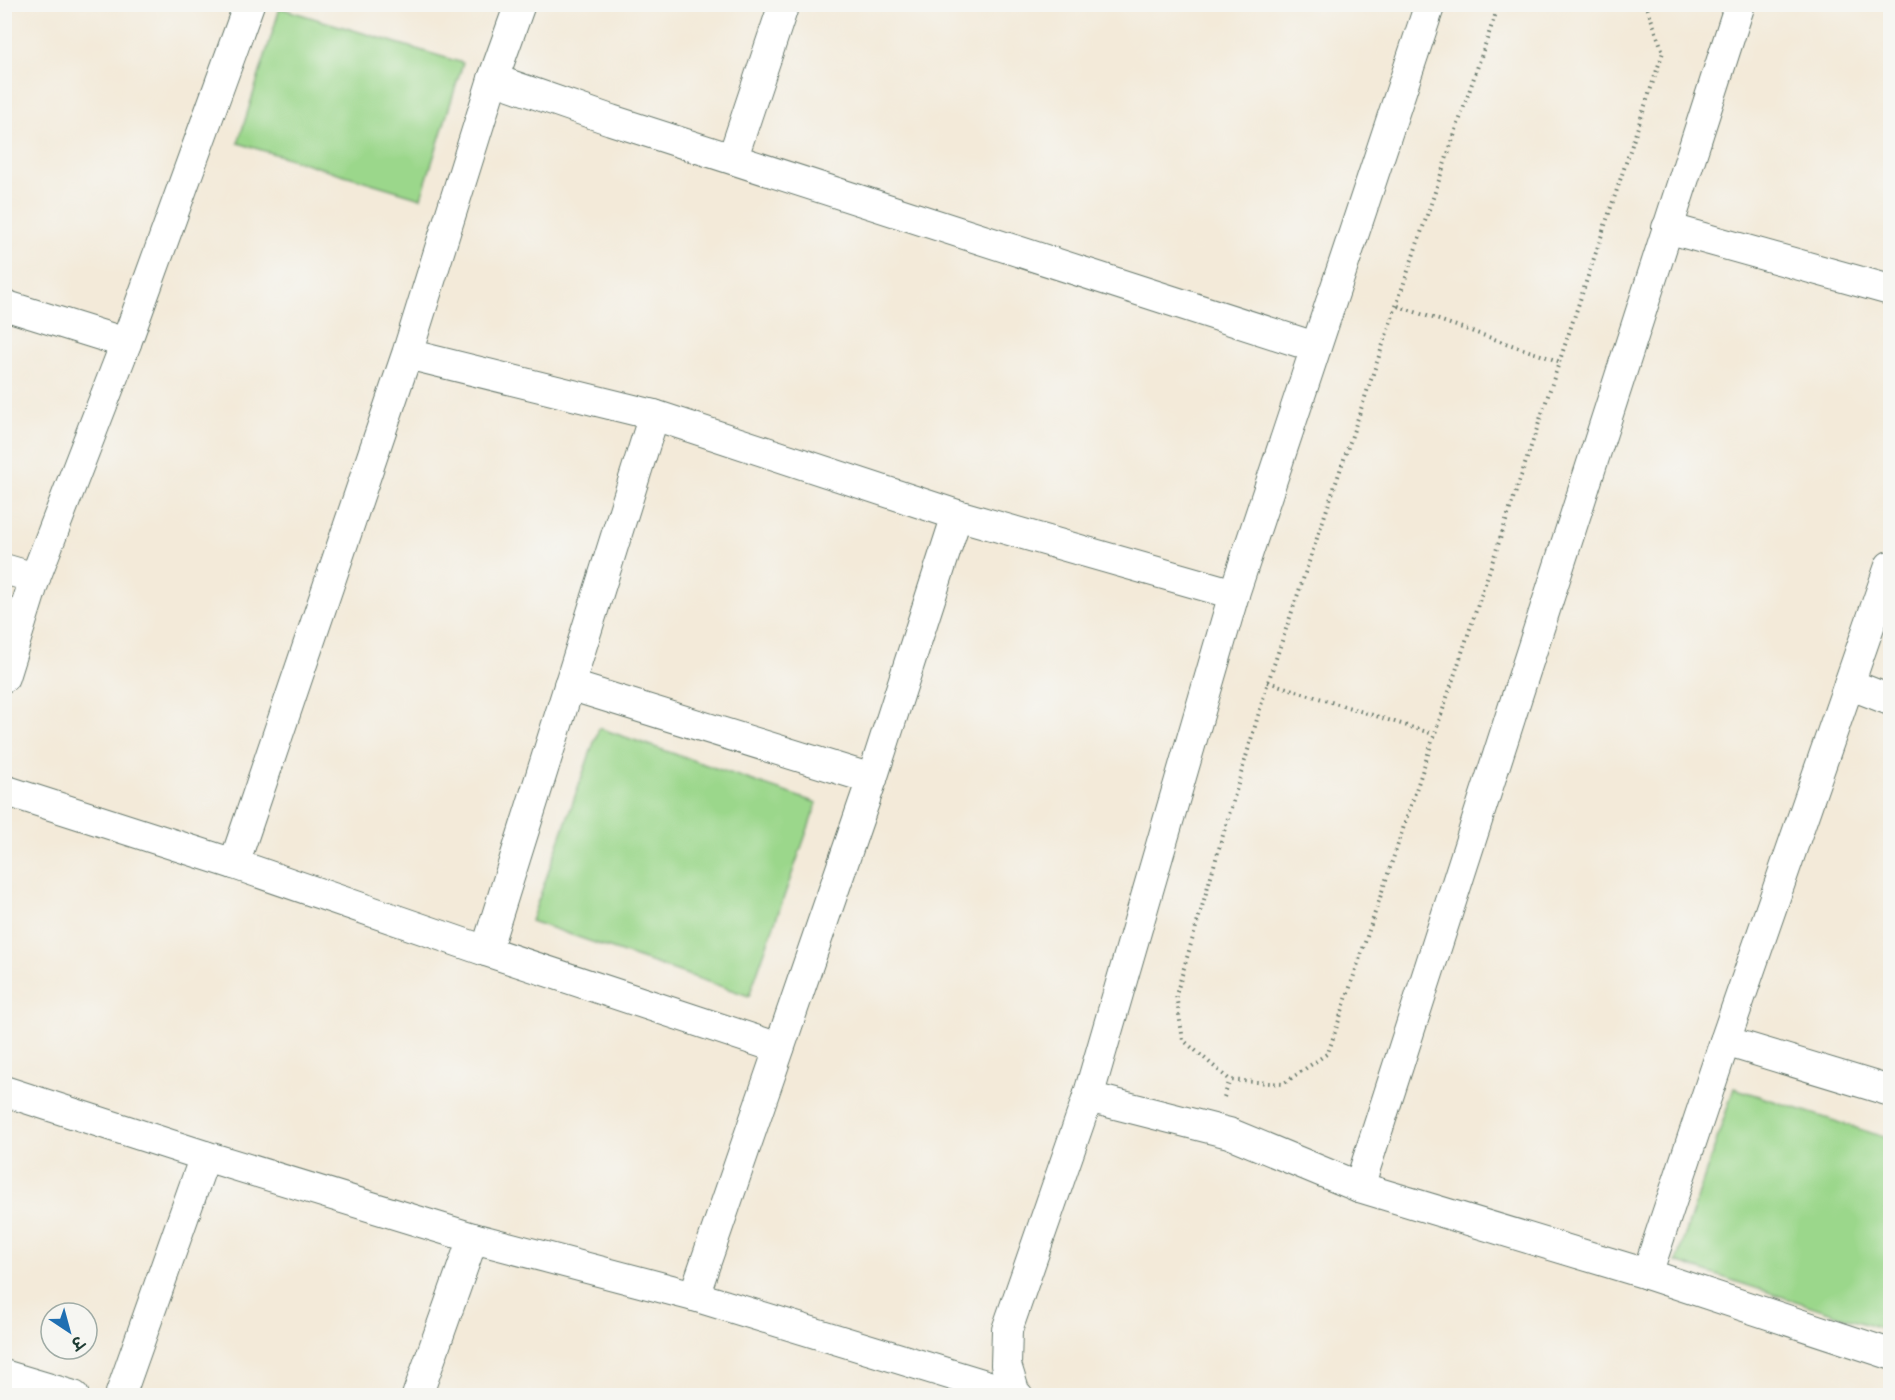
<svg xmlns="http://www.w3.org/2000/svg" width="1895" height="1400" font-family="Mali,'Playpen Sans Deva',sans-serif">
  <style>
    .green { fill: #9bd78b; stroke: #5d8a60; stroke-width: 1.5 }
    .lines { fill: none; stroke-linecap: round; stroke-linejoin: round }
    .street-casing { stroke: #697a6e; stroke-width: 32 }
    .path { stroke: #697a6e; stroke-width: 4; stroke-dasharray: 1.5 4.5; stroke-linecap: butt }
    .street { stroke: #fff; stroke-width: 30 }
  </style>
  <rect width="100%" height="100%" fill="#f6f6f2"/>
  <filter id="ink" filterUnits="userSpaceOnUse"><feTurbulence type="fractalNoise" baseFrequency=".0167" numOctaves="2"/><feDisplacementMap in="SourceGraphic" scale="12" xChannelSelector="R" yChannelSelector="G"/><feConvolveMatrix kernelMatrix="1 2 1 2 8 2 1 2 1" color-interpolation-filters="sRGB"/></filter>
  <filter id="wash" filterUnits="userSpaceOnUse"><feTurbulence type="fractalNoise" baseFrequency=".008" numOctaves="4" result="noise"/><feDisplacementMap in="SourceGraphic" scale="24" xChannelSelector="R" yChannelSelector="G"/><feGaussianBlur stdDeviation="1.35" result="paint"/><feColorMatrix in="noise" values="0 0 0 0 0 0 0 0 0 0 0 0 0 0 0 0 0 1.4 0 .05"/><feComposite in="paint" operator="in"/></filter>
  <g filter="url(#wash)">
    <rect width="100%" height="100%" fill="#f3ead9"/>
    <g class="green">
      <polygon points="280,8 463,63 421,198 238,143"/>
      <polygon points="599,728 817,803 749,996 531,921"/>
      <polygon points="1734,1088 1890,1139 1890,1332 1676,1262"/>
    </g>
  </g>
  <g filter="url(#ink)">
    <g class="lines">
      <defs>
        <g id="street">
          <polyline points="493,79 520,4"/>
          <polyline points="733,157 784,4"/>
          <polyline points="1667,228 1890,290"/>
          <polyline points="4,305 126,343 35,578 4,677"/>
          <polyline points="126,343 249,4"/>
          <polyline points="407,354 654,415 486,951 234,864 407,354 493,79 611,120 1315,347"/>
          <polyline points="654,415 957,515 1234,594"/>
          <polyline points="957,515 872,779 694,1296 1015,1394"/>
          <polyline points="4,569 35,578"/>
          <polyline points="1849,684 1890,700"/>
          <polyline points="569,685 872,779"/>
          <polyline points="4,790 234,864"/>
          <polyline points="486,951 779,1048"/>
          <polyline points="1725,1041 1890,1091"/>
          <polyline points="4,1091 205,1156 473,1238 694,1296"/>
          <polyline points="1088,1097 1229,1133 1359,1187 1647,1274 1890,1354"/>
          <polyline points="1359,1187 1740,4"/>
          <polyline points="1647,1274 1725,1041 1890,566"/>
          <polyline points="4,1375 74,1396"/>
          <polyline points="120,1396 205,1156"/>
          <polyline points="417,1396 473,1238"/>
          <polyline points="1018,1396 1015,1394 1006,1365 1007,1330 1088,1097 1234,594 1430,4"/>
        </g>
      </defs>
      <use href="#street" class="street-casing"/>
      <g class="path">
        <polyline points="1499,4 1268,682 1176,995 1183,1040 1230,1080 1283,1084 1328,1053 1663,52 1646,4"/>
        <polyline points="1398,306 1561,362"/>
        <polyline points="1268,682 1433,734"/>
        <polyline points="1224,1097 1230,1080"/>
      </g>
      <use href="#street" class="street"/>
    </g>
  </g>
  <rect width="1895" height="1400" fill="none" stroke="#f6f6f2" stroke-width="24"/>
  <g transform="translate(69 1331) rotate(144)"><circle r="28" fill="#f6f6f2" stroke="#a0aca6" stroke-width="1.5"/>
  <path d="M0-4.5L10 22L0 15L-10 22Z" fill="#1f6fb2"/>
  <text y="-9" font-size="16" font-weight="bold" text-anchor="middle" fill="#1f3d34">उ</text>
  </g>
</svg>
